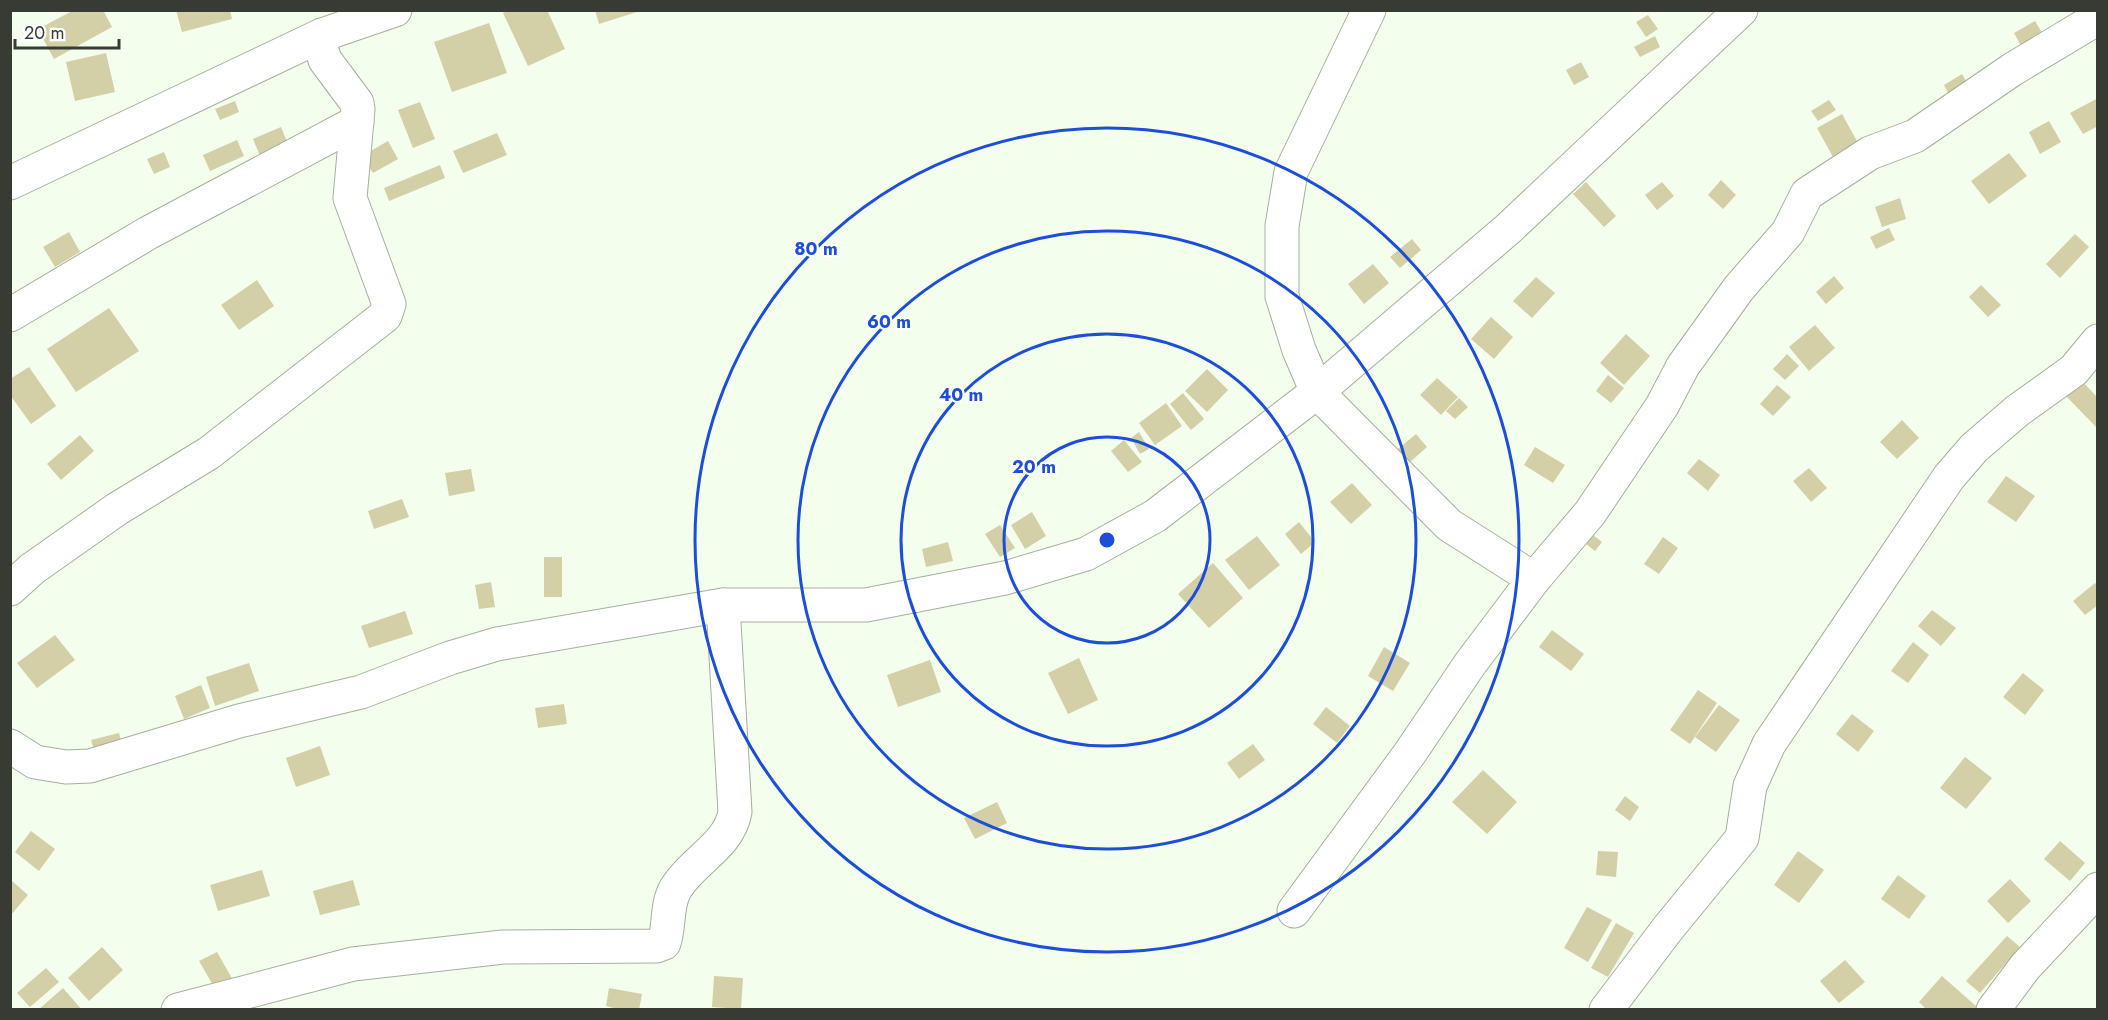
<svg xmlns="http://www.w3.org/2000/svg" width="2108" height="1020" font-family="Jost,sans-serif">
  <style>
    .building { fill: #d3d0a8 }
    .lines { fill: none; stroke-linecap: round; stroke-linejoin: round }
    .minor-casing { stroke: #a5af9e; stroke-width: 35 }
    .minor { stroke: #fff; stroke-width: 33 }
    .ring { fill: none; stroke: #1d4ed8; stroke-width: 3 }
    .centre { fill: #1d4ed8; stroke: #fff; stroke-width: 3 }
    .ring-label { font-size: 18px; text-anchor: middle; font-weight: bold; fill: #1d4ed8; stroke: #fff; stroke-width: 4.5; stroke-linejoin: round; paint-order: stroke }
  </style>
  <rect width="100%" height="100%" fill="#f3feec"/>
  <g class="building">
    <polygon points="74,10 103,10 112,27 54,59 38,29"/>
    <polygon points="176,10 230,10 232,19 182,32"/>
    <polygon points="508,10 547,10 565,49 528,66 503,13"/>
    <polygon points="595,10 640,10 640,11 599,24"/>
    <polygon points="1648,15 1658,29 1646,37 1636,22"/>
    <polygon points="2035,21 2047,41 2025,53 2014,33"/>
    <polygon points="489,23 507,73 452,92 434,42"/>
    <polygon points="1655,36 1660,47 1640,57 1634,47"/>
    <polygon points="106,53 115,92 75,101 66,62"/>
    <polygon points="1581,62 1589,77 1574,85 1566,70"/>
    <polygon points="1962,74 1969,86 1950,97 1944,85"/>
    <polygon points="2098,98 2098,126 2083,134 2070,113"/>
    <polygon points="1829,100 1836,110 1818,121 1811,111"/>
    <polygon points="235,101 239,112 220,120 215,109"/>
    <polygon points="420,102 435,139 413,148 398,110"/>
    <polygon points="1842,114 1858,143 1833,157 1817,128"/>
    <polygon points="2049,121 2061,142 2040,154 2029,132"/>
    <polygon points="281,127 291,151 263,163 253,139"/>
    <polygon points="497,133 507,155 463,173 453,151"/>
    <polygon points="237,140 244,156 210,171 203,155"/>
    <polygon points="388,141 398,159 373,173 362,156"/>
    <polygon points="164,152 170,167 154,174 147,159"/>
    <polygon points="2009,153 2027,176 1989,204 1971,181"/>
    <polygon points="440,165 445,178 389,201 384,188"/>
    <polygon points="1721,180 1736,195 1723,209 1708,195"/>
    <polygon points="1586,182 1616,216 1604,227 1573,194"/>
    <polygon points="1662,182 1674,196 1657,210 1645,195"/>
    <polygon points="1900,198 1906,219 1882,227 1875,207"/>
    <polygon points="1889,228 1895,240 1876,249 1870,237"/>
    <polygon points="69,232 80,252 55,267 43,247"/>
    <polygon points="2075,234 2089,247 2060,278 2046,264"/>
    <polygon points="1412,239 1421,250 1400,268 1390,257"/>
    <polygon points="1373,264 1389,283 1364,304 1348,284"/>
    <polygon points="1834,276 1844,288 1826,304 1816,292"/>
    <polygon points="1536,277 1555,293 1532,318 1513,301"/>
    <polygon points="257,280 274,306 239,330 221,305"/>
    <polygon points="1981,285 2001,305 1988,317 1969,297"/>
    <polygon points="109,308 139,351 76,392 47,349"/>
    <polygon points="1491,317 1513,337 1494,359 1471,339"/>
    <polygon points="1815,325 1835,348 1809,371 1789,347"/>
    <polygon points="1626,334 1650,356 1624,385 1600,363"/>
    <polygon points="1787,354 1799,366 1785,380 1773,369"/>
    <polygon points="29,367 56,406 31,424 10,395 10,379"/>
    <polygon points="1207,369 1228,390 1207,412 1185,391"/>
    <polygon points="1608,375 1624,388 1611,403 1596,391"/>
    <polygon points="1437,378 1458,397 1441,415 1420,395"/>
    <polygon points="2080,379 2098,398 2098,429 2064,394"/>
    <polygon points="1777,385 1791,397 1773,416 1760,404"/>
    <polygon points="1183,393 1204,419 1191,430 1170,404"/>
    <polygon points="1459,398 1468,407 1455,419 1446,411"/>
    <polygon points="1166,403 1182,426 1155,445 1139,423"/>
    <polygon points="1902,420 1919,438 1897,459 1880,442"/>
    <polygon points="1139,432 1149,449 1140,454 1131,438"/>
    <polygon points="1416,434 1427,447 1409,463 1398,449"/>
    <polygon points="80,435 94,451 61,480 47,464"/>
    <polygon points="1124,440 1142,462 1128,472 1111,451"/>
    <polygon points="1535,447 1565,465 1553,483 1524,465"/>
    <polygon points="1699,459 1720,475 1708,491 1687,473"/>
    <polygon points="1809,468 1827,488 1811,502 1793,481"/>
    <polygon points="471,469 475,491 449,496 445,473"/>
    <polygon points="2006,476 2035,496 2016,522 1987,502"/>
    <polygon points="1352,483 1372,505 1351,524 1330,502"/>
    <polygon points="402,499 409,517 374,529 368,511"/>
    <polygon points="1032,512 1046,536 1025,549 1011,525"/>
    <polygon points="1299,522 1315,542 1301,554 1285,534"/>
    <polygon points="1000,525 1015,548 1000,557 985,534"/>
    <polygon points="1588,531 1602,542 1595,551 1581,540"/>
    <polygon points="1257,536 1280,565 1249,590 1225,560"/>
    <polygon points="1663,537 1678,548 1659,574 1644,564"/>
    <polygon points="948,542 953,561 926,567 922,549"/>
    <rect x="544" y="557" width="18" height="40"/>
    <polygon points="1213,563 1243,598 1209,628 1178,594"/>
    <polygon points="491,582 495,607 479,609 475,585"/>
    <polygon points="2095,583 2098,586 2098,605 2085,615 2073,601"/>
    <polygon points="1932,610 1956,628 1941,646 1918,626"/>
    <polygon points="405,611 413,634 369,648 361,626"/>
    <polygon points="1552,630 1584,654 1571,671 1539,647"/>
    <polygon points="55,635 75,660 37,688 17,663"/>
    <polygon points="1913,642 1929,655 1908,683 1891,671"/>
    <polygon points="1384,647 1410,663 1393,691 1368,676"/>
    <polygon points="1079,658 1098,700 1068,714 1048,673"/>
    <polygon points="930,660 941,692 898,707 887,675"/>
    <polygon points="249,663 259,691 215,706 206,677"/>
    <polygon points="2023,673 2044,690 2025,715 2003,697"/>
    <polygon points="201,685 210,708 184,719 175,696"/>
    <polygon points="1698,690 1717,703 1690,744 1670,730"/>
    <polygon points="564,704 567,724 538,728 535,708"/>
    <polygon points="1719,705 1740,720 1716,752 1695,737"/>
    <polygon points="1326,707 1350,726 1337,743 1313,724"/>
    <polygon points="1852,714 1874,731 1858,752 1836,734"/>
    <polygon points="119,733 123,747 95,754 91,740"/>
    <polygon points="1253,744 1265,760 1239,779 1227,763"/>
    <polygon points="320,746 330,775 296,787 286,758"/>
    <polygon points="1965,757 1992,778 1966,809 1940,788"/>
    <polygon points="1483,770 1517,802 1487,834 1452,802"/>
    <polygon points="1625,796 1639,807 1630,821 1615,810"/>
    <polygon points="997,802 1007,823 975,839 964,818"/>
    <polygon points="31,831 55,849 39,871 15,852"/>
    <polygon points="2060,841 2085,863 2070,881 2044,859"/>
    <polygon points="1598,851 1618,852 1616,877 1596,875"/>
    <polygon points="1798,851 1824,870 1799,903 1774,885"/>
    <polygon points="262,870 270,896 218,911 210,885"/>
    <polygon points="1898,875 1926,896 1909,919 1881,899"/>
    <polygon points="2010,879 2031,901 2008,923 1987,901"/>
    <polygon points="353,880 360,905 320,915 313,891"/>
    <polygon points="12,881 28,895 10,916 10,882"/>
    <polygon points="1587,907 1612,920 1588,962 1564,948"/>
    <polygon points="1616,923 1634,933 1608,977 1591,968"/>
    <polygon points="2007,936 2020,947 1980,993 1966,981"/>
    <polygon points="102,947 123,970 89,1001 68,978"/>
    <polygon points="217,952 234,982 217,992 199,961"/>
    <polygon points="1845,960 1865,982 1839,1003 1820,981"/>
    <polygon points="46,968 59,982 30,1007 17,993"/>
    <polygon points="714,976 743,978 741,1009 712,1007"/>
    <polygon points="1942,976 1977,1007 1975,1010 1927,1010 1919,1002"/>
    <polygon points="63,988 82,1010 38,1010"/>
    <polygon points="609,988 642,994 639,1010 622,1010 606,1006"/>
  </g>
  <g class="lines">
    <defs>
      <g id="minor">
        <polyline points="1369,10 1291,172 1282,226 1282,296 1299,350 1317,392 1449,525 1534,579"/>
        <polyline points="10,183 322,35 395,10"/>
        <polyline points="10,315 148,233 357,122"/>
        <polyline points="10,589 32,569 117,509 209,453 385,316 389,304 350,198 358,109 357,103 325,60 321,47 322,35"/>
        <polyline points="10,746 35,762 66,767 90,766 239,721 361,692 450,658 497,644 723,605 866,605 1005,578 1086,554 1155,516 1317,392 1508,229 1741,10"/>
        <polyline points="1294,911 1410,753 1470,664 1534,579 1590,513 1662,406 1683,366 1739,288 1788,232 1807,194 1870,153 1915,136 2013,69 2098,18"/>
        <path d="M 178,1010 L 353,964 L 503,947 L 656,946 L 664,943 C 670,925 666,904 676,888 C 693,860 729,846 735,812 L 723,605"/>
        <polyline points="1606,1010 1669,927 1742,838 1750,786 1769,744 1949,477 1974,448 2017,411 2074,370 2098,341"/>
        <polyline points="1993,1010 2025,967 2098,889"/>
      </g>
    </defs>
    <use href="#minor" class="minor-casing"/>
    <use href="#minor" class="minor"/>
  </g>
  <g class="ring">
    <circle cx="1107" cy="540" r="103"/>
    <circle cx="1107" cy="540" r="206"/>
    <circle cx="1107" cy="540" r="309"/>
    <circle cx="1107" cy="540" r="412"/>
  </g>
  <circle cx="1107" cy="540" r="9" class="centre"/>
  <g class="ring-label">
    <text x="816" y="255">80 m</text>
    <text x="889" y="328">60 m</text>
    <text x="961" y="401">40 m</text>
    <text x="1034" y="473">20 m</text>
  </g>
  <rect width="2108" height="1020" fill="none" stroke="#373b34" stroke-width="24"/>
  <path d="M15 39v9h104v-9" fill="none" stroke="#373b34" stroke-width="3"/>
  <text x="24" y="39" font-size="18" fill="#373b34" stroke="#ffffff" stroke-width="4.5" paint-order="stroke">20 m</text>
</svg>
